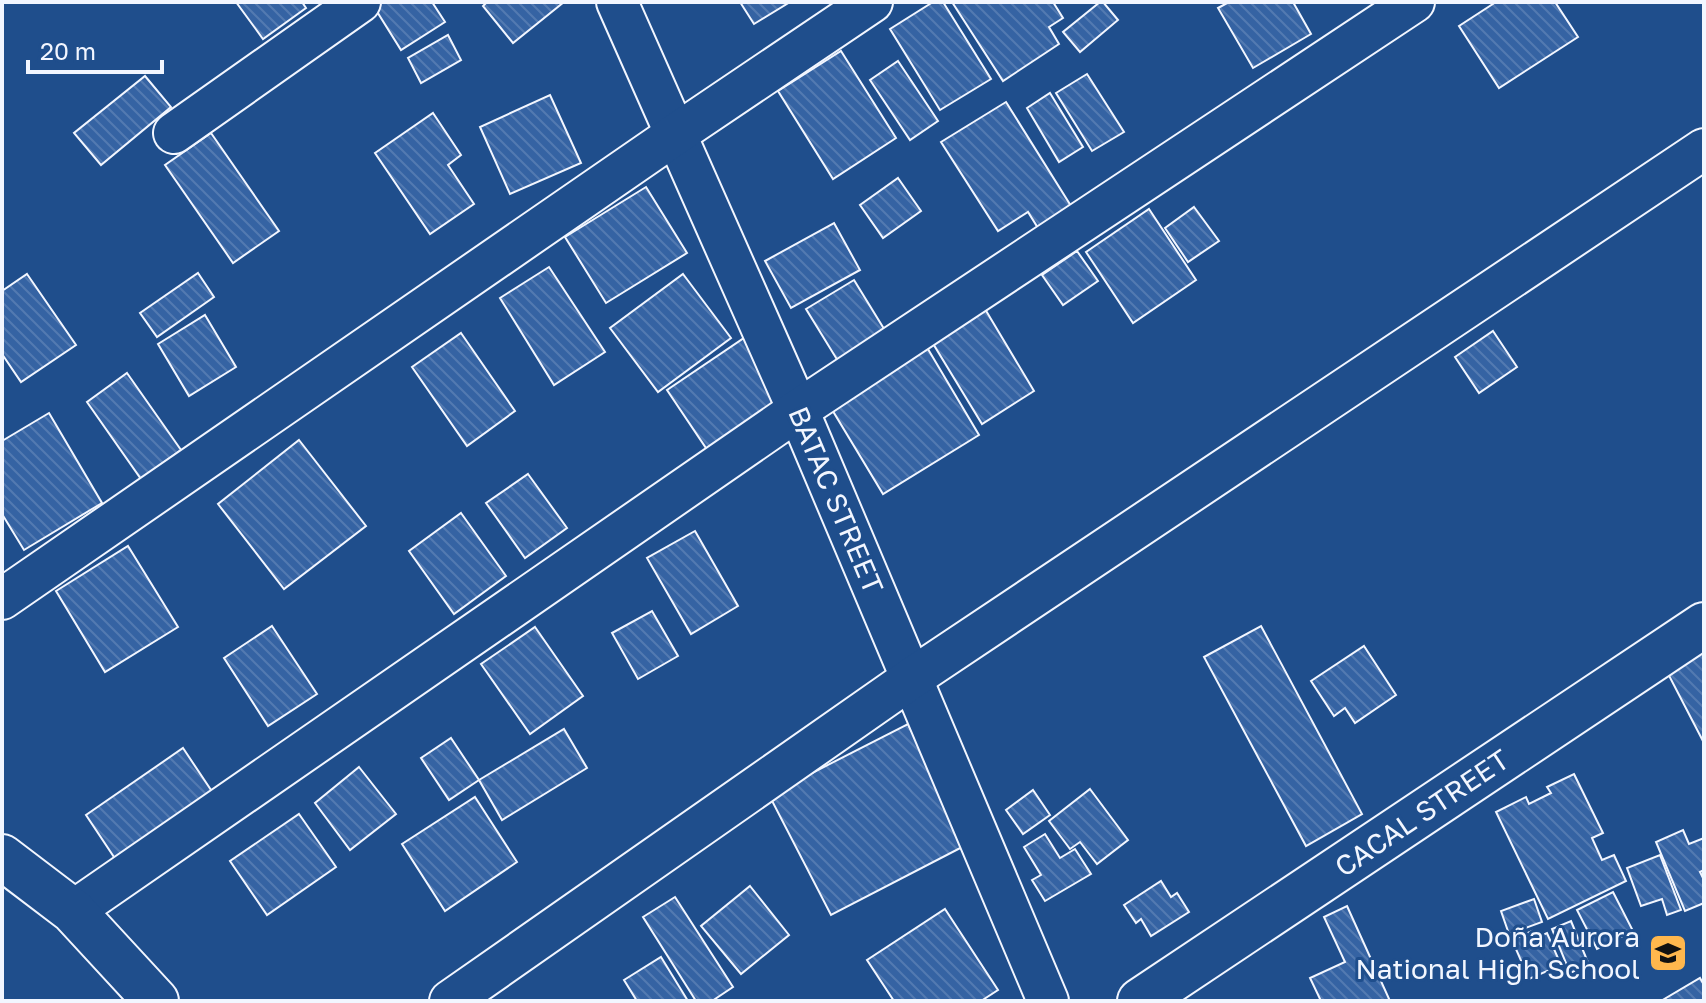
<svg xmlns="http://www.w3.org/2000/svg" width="1706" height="1003" font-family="'Golos Text',sans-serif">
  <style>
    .building { fill: url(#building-back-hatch); stroke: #f2f6ff; stroke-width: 2 }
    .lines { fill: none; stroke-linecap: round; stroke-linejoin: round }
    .minor-casing { stroke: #f2f6ff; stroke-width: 44 }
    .tertiary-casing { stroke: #f2f6ff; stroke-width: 48 }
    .secondary-casing { stroke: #f2f6ff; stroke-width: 48 }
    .minor { stroke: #1f4e8c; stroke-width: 40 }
    .tertiary { stroke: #1f4e8c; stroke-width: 44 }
    .secondary { stroke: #1f4e8c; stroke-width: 44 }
    .labels { text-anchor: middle; stroke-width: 6; stroke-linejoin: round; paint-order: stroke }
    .street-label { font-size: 28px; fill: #f2f6ff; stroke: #1f4e8c }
    .poi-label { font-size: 28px; fill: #f2f6ff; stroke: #1f4e8c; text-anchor: end }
  </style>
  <defs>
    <pattern id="building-back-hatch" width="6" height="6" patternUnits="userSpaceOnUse" patternTransform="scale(2)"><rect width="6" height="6" fill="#3563a3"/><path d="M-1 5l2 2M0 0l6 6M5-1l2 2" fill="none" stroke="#537ab1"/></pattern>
  </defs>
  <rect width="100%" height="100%" fill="#1f4e8c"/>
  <g class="building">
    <polygon points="236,2 302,2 306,8 263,39"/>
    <polygon points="371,2 432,2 445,22 401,50"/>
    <polygon points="487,2 564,2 513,43 483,6"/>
    <polygon points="740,2 790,2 754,24"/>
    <polygon points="933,2 943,2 991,79 940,110 890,29"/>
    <polygon points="952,2 1053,2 1063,18 1049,27 1059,44 1003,81"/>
    <polygon points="1100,2 1103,2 1118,20 1080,52 1063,32"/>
    <polygon points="1229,2 1293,2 1311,34 1253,68 1218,8"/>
    <polygon points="1496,2 1555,2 1578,37 1499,88 1459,26"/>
    <polygon points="448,35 461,60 421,83 408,58"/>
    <polygon points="841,51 896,138 833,179 778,91"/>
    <polygon points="898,61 938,121 910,140 870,80"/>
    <polygon points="1087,74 1124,132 1092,151 1056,93"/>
    <polygon points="145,76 171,107 101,165 74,133"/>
    <polygon points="1050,93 1083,147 1059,162 1027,108"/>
    <polygon points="550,95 581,163 510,194 480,127"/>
    <polygon points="1006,102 1071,206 1038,228 1028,212 998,231 941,142"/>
    <polygon points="433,113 461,155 448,165 474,204 430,234 375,153"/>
    <polygon points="211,133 279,231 233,263 165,165"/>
    <polygon points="898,178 921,211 883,238 860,205"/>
    <polygon points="646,187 687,253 606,303 565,237"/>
    <polygon points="1194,207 1219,241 1188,262 1165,228"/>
    <polygon points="1149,209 1196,280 1133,323 1086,252"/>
    <polygon points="834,223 860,270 791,308 765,261"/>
    <polygon points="1077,251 1098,281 1063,305 1042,275"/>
    <polygon points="549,267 605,352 554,385 500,298"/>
    <polygon points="198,273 214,297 157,337 140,313"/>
    <polygon points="27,274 76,345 21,382 2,354 2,291"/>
    <polygon points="683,274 731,338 658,392 610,328"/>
    <polygon points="854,280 889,337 841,366 806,309"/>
    <polygon points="982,304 1034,391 982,424 929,337"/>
    <polygon points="205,315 236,367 189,396 158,344"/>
    <polygon points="1493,331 1517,367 1479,393 1455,357"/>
    <polygon points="461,333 515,411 467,446 412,367"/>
    <polygon points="744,338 785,398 708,451 667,390"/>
    <polygon points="922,339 979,435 883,494 825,398"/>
    <polygon points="127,373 181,450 141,479 87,402"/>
    <polygon points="49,413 102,503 24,550 2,514 2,441"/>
    <polygon points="299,440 366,526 284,589 218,504"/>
    <polygon points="528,474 567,528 525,558 486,503"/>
    <polygon points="461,513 506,576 454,614 409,551"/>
    <polygon points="695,531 738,606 691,634 647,558"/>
    <polygon points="128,546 178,627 105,672 56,591"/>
    <polygon points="652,611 678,656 638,679 612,633"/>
    <polygon points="272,626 317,694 268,726 224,658"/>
    <polygon points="1261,626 1362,814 1306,846 1204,657"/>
    <polygon points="535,627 583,696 530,734 481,664"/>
    <polygon points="1704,645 1704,743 1664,666"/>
    <polygon points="1364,646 1396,695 1355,723 1345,708 1334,716 1311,681"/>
    <polygon points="908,724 970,843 831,915 769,795"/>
    <polygon points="564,729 587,768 502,820 479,780"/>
    <polygon points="451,738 479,780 449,800 421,758"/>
    <polygon points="183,748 219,802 122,869 86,815"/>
    <polygon points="359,767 396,814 350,850 315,803"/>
    <polygon points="1574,774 1603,833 1592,838 1602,860 1614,855 1626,881 1548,919 1496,812 1526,797 1529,804 1551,793 1547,787"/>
    <polygon points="1090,789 1128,840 1097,864 1080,842 1070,849 1049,821"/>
    <polygon points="1033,790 1050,815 1023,834 1006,810"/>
    <polygon points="475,797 517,862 445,911 402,844"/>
    <polygon points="299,814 336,867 267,915 230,861"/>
    <polygon points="1683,830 1689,844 1704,838 1704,870 1700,872 1704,880 1704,903 1685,911 1656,842"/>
    <polygon points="1045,834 1060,858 1075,849 1091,874 1045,901 1032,880 1041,875 1024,847"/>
    <polygon points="1660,855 1681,910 1667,915 1662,899 1641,906 1627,868"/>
    <polygon points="1161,881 1171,897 1177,893 1189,912 1151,936 1141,919 1136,923 1124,905"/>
    <polygon points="750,886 789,935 741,974 701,926"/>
    <polygon points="1613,892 1633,931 1597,949 1577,910"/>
    <polygon points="675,897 733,987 712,1001 696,1001 643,917"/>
    <polygon points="1534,899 1542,922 1509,934 1501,911"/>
    <polygon points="1347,906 1390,1001 1321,1001 1310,978 1345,962 1324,917"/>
    <polygon points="945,909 998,990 981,1001 894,1001 867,960"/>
    <polygon points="1571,921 1589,965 1570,973 1552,929"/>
    <polygon points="1532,931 1536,938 1547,933 1561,965 1529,979 1512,940"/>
    <polygon points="661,957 688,1001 637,1001 624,980"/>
    <polygon points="1700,978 1704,985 1704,1001 1661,1001"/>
  </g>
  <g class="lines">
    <defs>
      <g id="minor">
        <polyline points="617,2 798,410 1048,1001"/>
        <polyline points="174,133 360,2"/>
        <polyline points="2,599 676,134 872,2"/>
        <polyline points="73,911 798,410 1414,2"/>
        <polyline points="450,1001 912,678 1704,149"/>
      </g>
      <polyline id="tertiary" points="1140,1001 1704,625"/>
      <polyline id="secondary" points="2,857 73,911 156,1001"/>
    </defs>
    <use href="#minor" class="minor-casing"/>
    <use href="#tertiary" class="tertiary-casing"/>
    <use href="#secondary" class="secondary-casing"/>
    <use href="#minor" class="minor"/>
    <use href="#tertiary" class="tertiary"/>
    <use href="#secondary" class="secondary"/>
  </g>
  <defs>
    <symbol id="school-square" viewBox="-11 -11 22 22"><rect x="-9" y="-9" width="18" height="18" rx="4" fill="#ffb74d" stroke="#1f4e8c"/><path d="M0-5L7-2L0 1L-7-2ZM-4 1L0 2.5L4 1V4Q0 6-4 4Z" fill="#111"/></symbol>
  </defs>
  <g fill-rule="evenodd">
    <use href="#school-square" x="1646" y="931" width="44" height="44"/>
  </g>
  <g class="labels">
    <g class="street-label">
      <text transform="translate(836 500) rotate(67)" y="10">BATAC STREET</text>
      <text transform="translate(1422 813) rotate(-34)" y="10">CACAL STREET</text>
    </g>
    <g class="poi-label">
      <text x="1640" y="947">Doña Aurora<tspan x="1640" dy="32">National High School</tspan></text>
    </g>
  </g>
  <rect width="1706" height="1003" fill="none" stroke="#f2f6ff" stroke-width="8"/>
  <path d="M28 60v12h134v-12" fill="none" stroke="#f2f6ff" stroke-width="4"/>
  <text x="40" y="60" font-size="24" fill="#f2f6ff" stroke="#1f4e8c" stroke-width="6" paint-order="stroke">20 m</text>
</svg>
